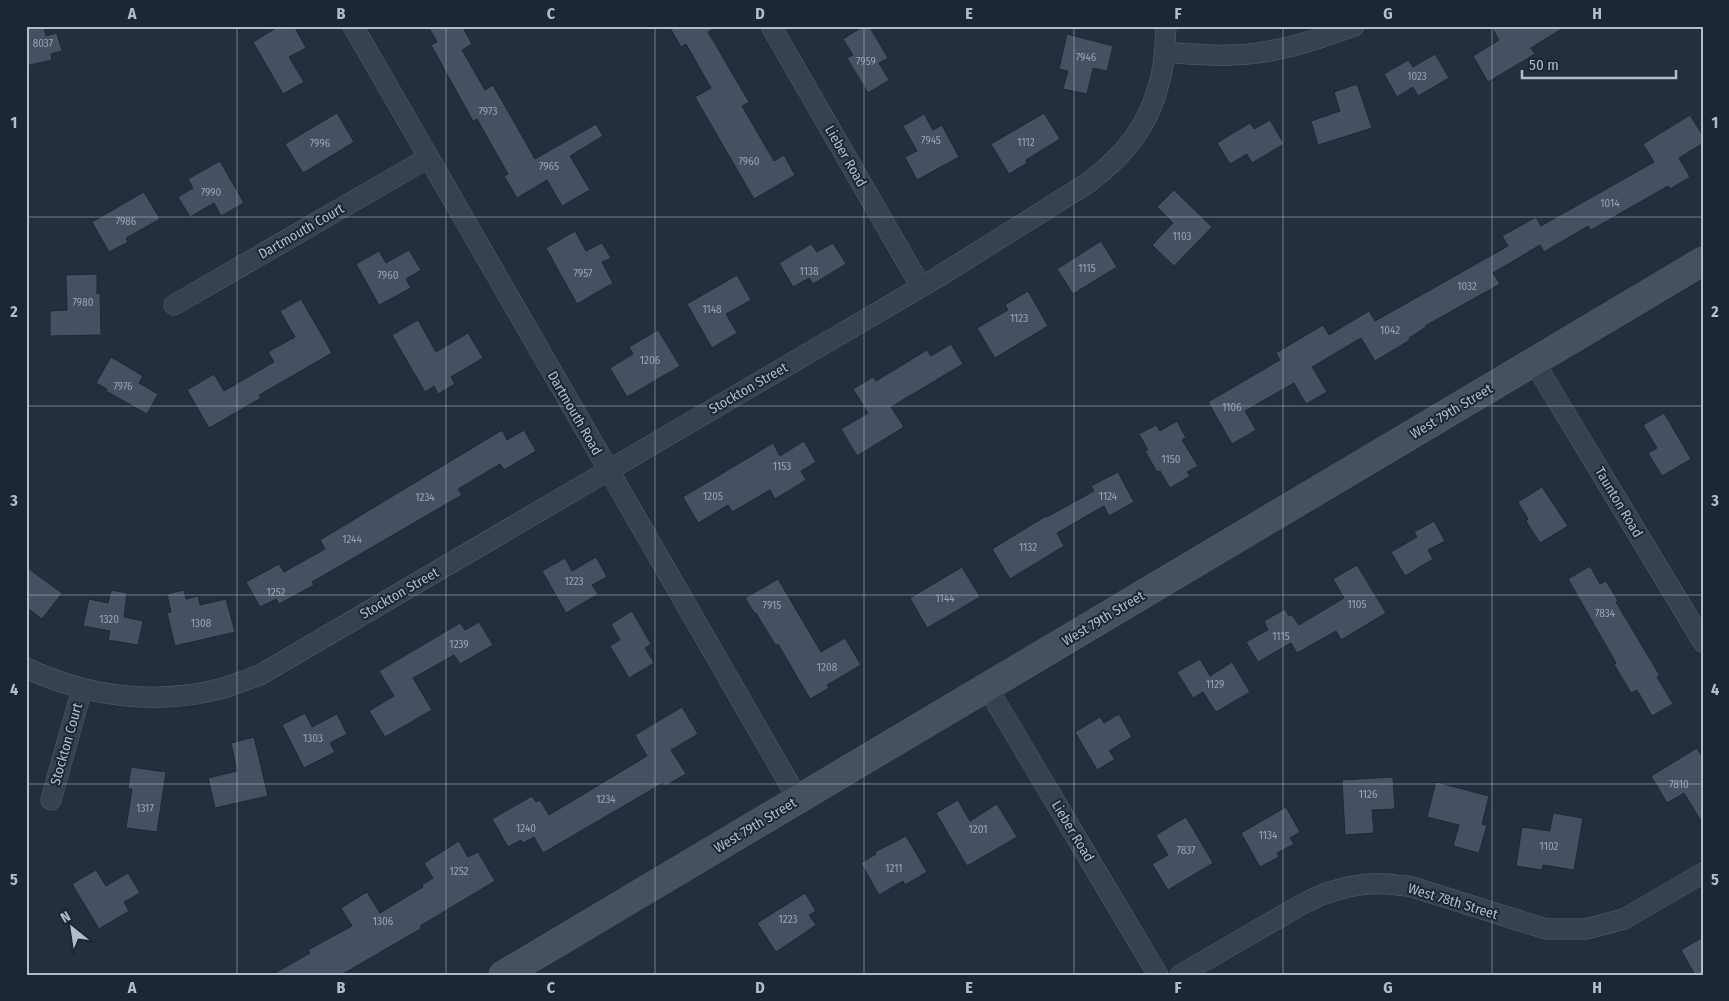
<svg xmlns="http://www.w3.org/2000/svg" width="1729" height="1001" font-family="'Fira Sans Condensed',sans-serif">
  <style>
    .building { fill: #455162; stroke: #1f2835 }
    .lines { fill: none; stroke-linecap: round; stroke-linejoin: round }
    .minor-casing { stroke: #565f6c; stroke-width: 21 }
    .secondary-casing { stroke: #565f6c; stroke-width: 29 }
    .minor { stroke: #38414e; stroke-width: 20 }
    .secondary { stroke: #465061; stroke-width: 28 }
    .grid { fill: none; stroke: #b4bcc9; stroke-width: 1; stroke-opacity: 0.55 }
    .labels { text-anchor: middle; stroke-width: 4; stroke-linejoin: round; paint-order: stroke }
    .number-label { font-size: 11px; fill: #98a1af }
    .street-label { font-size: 14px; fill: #b4bcc9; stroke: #1d2633 }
    .neatline { fill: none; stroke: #b4bcc9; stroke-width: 2 }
    .grid-label { font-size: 16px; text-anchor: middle; font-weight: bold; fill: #b4bcc9 }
  </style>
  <rect width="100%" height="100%" fill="#242f3e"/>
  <g class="building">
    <polygon points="26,26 44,26 46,36 57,33 62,51 51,54 52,60 26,66"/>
    <polygon points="279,26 294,26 306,48 289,57 304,82 283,94 253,42"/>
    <polygon points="428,26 462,26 472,44 462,50 485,90 493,85 535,159 596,124 603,136 570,156 590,190 562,206 547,180 517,198 504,176 508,174 477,119 473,121 431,45 437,42"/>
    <polygon points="669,26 718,26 708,32 749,102 742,106 774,161 784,155 795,175 754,199 695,97 711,88 686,44 681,47"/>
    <polygon points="864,26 869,26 888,58 879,63 889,80 868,93 847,58 853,55 843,39"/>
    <polygon points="1491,26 1566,26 1531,48 1535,54 1488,82 1473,56 1499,40"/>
    <polygon points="1067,34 1113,46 1107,71 1093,68 1087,94 1063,89 1068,71 1059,69"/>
    <polygon points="1435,54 1449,78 1418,96 1413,87 1397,97 1384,74 1408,60 1413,67"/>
    <polygon points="1357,84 1372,128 1318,145 1311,121 1340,111 1334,92"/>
    <polygon points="337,113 354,142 303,173 285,144"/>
    <polygon points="1044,113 1060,139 1026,160 1027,163 1009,174 991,144"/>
    <polygon points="924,114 933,130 942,125 959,157 917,180 905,157 917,151 903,126"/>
    <polygon points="1690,115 1703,136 1703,143 1679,158 1690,177 1670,189 1668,186 1591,230 1588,226 1544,252 1540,245 1493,273 1500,284 1425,326 1426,327 1409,338 1410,340 1375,361 1361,338 1312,367 1327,392 1306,404 1294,383 1245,411 1256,430 1232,444 1208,402 1280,360 1276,353 1323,325 1329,335 1369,311 1375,321 1508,246 1502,236 1536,217 1541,226 1654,162 1643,144"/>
    <polygon points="1270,120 1284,144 1252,163 1247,154 1230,164 1217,143 1250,123 1254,129"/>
    <polygon points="220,161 244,203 221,216 214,203 190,217 178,197 193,188 188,179"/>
    <polygon points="1174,190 1212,227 1174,266 1152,245 1173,223 1157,207"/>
    <polygon points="144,192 160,219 126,238 128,242 109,252 92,222"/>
    <polygon points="575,231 586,251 602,243 611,258 602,262 613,283 577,304 546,248"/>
    <polygon points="1101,241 1117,267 1073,294 1057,269"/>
    <polygon points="833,243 846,264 813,284 809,278 793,287 779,263 811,244 817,252"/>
    <polygon points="409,250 421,270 406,279 411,288 379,305 356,264 379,251 386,263"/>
    <polygon points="97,274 97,294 100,293 101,335 50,336 50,311 67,310 66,275"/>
    <polygon points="737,275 751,300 726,314 737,333 712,348 687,304"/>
    <polygon points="1028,291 1048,326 995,358 977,328 1008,310 1005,305"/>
    <polygon points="301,299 332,353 259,395 261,398 209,428 187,390 214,374 224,391 274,362 268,352 295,337 280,311"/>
    <polygon points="418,320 436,352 468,333 483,358 451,377 455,384 438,394 434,386 425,392 392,335"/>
    <polygon points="658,330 680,366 627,397 610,368 633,354 629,347"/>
    <polygon points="951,344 963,364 891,407 904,427 857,456 841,429 868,413 853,389 873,377 876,381 927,350 931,356"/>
    <polygon points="111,357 143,376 139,383 158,394 147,414 106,391 107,389 96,383"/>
    <polygon points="1664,413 1691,459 1662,476 1648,453 1657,448 1643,425"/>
    <polygon points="1177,421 1186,438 1182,440 1198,466 1187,472 1190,476 1170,488 1160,471 1157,472 1145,451 1148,450 1139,434 1156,425 1160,431"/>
    <polygon points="502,430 507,440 524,430 536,451 504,470 500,464 458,489 462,495 312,582 314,585 279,604 276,599 260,607 246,582 279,564 284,572 325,549 320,540"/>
    <polygon points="804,441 816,462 801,471 806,480 775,499 770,490 732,512 728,505 698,523 683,497 773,443 780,456"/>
    <polygon points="1118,472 1134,502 1109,516 1104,506 1057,533 1064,546 1010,579 992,549 1046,516 1047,517 1094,491 1091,486"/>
    <polygon points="1542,487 1568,526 1540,543 1526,521 1528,519 1518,502"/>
    <polygon points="1434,521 1445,541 1428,550 1433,559 1405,576 1391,552 1417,537 1414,532"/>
    <polygon points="596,557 607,577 592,585 598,594 566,613 542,571 565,558 572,571"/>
    <polygon points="1357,565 1386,613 1341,640 1336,631 1297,653 1291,643 1258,662 1246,642 1268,630 1264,621 1285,609 1289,616 1292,615 1299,625 1344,598 1333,579"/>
    <polygon points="1590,566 1600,584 1606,581 1618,601 1616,602 1660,676 1657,677 1673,704 1652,716 1637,690 1631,693 1614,664 1616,663 1568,579"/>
    <polygon points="26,567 62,593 42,619 26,607"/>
    <polygon points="962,567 980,597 927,628 910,598"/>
    <polygon points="778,579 821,652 845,638 861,665 827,685 829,688 810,699 778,644 776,646 756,613 755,614 745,598"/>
    <polygon points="111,590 127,593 124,617 143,621 138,645 108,640 110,631 83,626 89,599 108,603"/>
    <polygon points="184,590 186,599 198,596 200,605 226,599 235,632 175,646 167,613 171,612 167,594"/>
    <polygon points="632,611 651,644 645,648 654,663 629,678 610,646 620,640 611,624"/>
    <polygon points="479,622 493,645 460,664 454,655 413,678 432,710 385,737 369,711 394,696 379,671 460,623 465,630"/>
    <polygon points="1200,659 1210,676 1232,662 1250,692 1216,712 1203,692 1193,698 1177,672"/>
    <polygon points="682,707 698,734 671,750 686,774 665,786 663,783 543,853 534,837 523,843 521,840 508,847 492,819 532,796 536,802 540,800 549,815 647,756 635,735"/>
    <polygon points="305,713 312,727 337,714 347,734 330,743 335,752 304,768 282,725"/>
    <polygon points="1119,714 1132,737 1109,751 1115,759 1097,770 1075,732 1100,717 1104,723"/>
    <polygon points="254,737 268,796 215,808 208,778 237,771 231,743"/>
    <polygon points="1697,748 1703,758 1703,824 1684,793 1667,803 1651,776"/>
    <polygon points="131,767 166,772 157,832 126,828 132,789 128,789"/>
    <polygon points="1393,777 1395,809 1372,810 1374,833 1345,835 1342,780"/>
    <polygon points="1436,782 1489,796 1482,824 1487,825 1479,853 1453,846 1459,825 1427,817"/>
    <polygon points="958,800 970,821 997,804 1017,837 967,866 936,813"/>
    <polygon points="1286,807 1300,832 1290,838 1294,844 1277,853 1279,857 1260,867 1241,833"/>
    <polygon points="1553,813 1583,818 1574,870 1543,865 1542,870 1516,866 1522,827 1550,831"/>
    <polygon points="1186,817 1213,863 1168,890 1152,864 1168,855 1156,835"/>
    <polygon points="906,836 927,872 905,885 903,881 879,895 861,863 876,854 875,852"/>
    <polygon points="459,841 468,857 478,852 495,881 420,926 422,928 341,975 272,975 310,953 308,950 352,926 341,908 367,892 380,913 423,887 422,885 433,878 424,863"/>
    <polygon points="96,870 106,886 128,873 140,893 124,902 129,911 99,929 72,884"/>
    <polygon points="805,893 816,911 809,915 816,925 776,952 757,923"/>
    <polygon points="1703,937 1703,975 1695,975 1681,950"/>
  </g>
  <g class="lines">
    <defs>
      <g id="minor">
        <polyline points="353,26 798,799"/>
        <polyline points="771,26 921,287"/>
        <path d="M 1165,52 C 1187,54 1209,56 1231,55 C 1274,54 1314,41 1354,26"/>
        <polyline points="174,305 428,158"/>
        <polyline points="1534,362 1703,642"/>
        <path d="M 26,668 C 88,697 157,706 224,688 C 236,684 248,679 260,675 L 938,277 L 1088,183 C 1125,155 1149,126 1160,80 C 1165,62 1165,44 1166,26"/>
        <polyline points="987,687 1158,975"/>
        <polyline points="51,800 82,689"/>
        <path d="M 1180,975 L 1299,906 C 1327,890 1357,882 1389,884 C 1396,885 1402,886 1409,886 L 1546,929 L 1586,929 L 1624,919 L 1703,873"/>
      </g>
      <polyline id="secondary" points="503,975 1703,261"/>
    </defs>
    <use href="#minor" class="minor-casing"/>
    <use href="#secondary" class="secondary-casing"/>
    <use href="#minor" class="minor"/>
    <use href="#secondary" class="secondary"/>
  </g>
  <path class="grid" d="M 237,26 L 237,975M 446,26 L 446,975M 655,26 L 655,975M 864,26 L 864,975M 1074,26 L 1074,975M 1283,26 L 1283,975M 1492,26 L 1492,975M 26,217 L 1703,217M 26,406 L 1703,406M 26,595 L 1703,595M 26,784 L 1703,784"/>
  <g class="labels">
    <g class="number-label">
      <text x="43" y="47">8037</text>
      <text x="1086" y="61">7946</text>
      <text x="866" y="65">7959</text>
      <text x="1417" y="80">1023</text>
      <text x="488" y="115">7973</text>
      <text x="931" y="144">7945</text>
      <text x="1026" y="146">1112</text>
      <text x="320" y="147">7996</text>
      <text x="749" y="165">7960</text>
      <text x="549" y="170">7965</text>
      <text x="211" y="196">7990</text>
      <text x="1610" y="207">1014</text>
      <text x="126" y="225">7986</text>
      <text x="1182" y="240">1103</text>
      <text x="1087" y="272">1115</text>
      <text x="809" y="275">1138</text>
      <text x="583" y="277">7957</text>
      <text x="388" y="279">7960</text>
      <text x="1467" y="290">1032</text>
      <text x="83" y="306">7980</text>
      <text x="712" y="313">1148</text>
      <text x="1019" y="322">1123</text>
      <text x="1390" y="334">1042</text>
      <text x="650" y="364">1206</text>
      <text x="123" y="390">7976</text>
      <text x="1232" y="411">1106</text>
      <text x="1171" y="463">1150</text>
      <text x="782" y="470">1153</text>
      <text x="713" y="500">1205</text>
      <text x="1108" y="500">1124</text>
      <text x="425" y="501">1234</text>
      <text x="352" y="543">1244</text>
      <text x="1028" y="551">1132</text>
      <text x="574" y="585">1223</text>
      <text x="276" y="596">1252</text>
      <text x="945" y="602">1144</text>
      <text x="1357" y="608">1105</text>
      <text x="772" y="609">7915</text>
      <text x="1605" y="617">7834</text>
      <text x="109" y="623">1320</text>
      <text x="201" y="627">1308</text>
      <text x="1281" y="640">1115</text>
      <text x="459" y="648">1239</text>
      <text x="827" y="671">1208</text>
      <text x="1215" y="688">1129</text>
      <text x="313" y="742">1303</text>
      <text x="1679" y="788">7810</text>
      <text x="1368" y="798">1126</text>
      <text x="606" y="803">1234</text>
      <text x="145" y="812">1317</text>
      <text x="526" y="832">1240</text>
      <text x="978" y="833">1201</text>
      <text x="1268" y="839">1134</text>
      <text x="1549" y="850">1102</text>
      <text x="1186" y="854">7837</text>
      <text x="894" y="872">1211</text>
      <text x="459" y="875">1252</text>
      <text x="788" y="923">1223</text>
      <text x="383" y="925">1306</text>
    </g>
    <g class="street-label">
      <text transform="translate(846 156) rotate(60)" y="5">Lieber Road</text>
      <text transform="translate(301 231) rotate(-30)" y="5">Dartmouth Court</text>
      <text transform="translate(748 388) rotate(-30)" y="5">Stockton Street</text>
      <text transform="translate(1451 411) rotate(-31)" y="5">West 79th Street</text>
      <text transform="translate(575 413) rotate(60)" y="5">Dartmouth Road</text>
      <text transform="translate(1619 502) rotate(59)" y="5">Taunton Road</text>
      <text transform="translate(399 593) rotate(-30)" y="5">Stockton Street</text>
      <text transform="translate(1103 618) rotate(-31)" y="5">West 79th Street</text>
      <text transform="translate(66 744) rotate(-74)" y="5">Stockton Court</text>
      <text transform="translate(755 825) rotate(-31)" y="5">West 79th Street</text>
      <text transform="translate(1073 831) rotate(59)" y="5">Lieber Road</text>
      <text transform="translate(1453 901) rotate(17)" y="5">West 78th Street</text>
    </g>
  </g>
  <rect width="1729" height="1001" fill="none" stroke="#1d2633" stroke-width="55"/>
  <g transform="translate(72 928) rotate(330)" stroke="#1d2633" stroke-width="4" paint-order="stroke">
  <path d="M0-4L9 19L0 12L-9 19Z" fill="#b4bcc9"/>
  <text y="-8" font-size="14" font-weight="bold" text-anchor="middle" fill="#b4bcc9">N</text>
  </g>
  <path d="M1522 70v8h154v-8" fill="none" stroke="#b4bcc9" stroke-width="2.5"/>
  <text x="1529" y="70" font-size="15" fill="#b4bcc9" stroke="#1d2633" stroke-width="4" paint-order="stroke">50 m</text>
  <rect x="28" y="28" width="1674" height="946" class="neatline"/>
  <g class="grid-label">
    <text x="132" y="19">A</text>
    <text x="341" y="19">B</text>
    <text x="551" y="19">C</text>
    <text x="760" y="19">D</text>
    <text x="969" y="19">E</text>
    <text x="1178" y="19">F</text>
    <text x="1388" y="19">G</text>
    <text x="1597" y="19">H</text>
    <text x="14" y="128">1</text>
    <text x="1715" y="128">1</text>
    <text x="14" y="317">2</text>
    <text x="1715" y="317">2</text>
    <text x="14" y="506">3</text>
    <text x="1715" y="506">3</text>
    <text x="14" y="695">4</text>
    <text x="1715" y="695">4</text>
    <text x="14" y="885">5</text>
    <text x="1715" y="885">5</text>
    <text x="132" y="993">A</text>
    <text x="341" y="993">B</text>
    <text x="551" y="993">C</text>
    <text x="760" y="993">D</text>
    <text x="969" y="993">E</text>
    <text x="1178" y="993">F</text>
    <text x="1388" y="993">G</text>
    <text x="1597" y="993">H</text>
  </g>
</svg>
